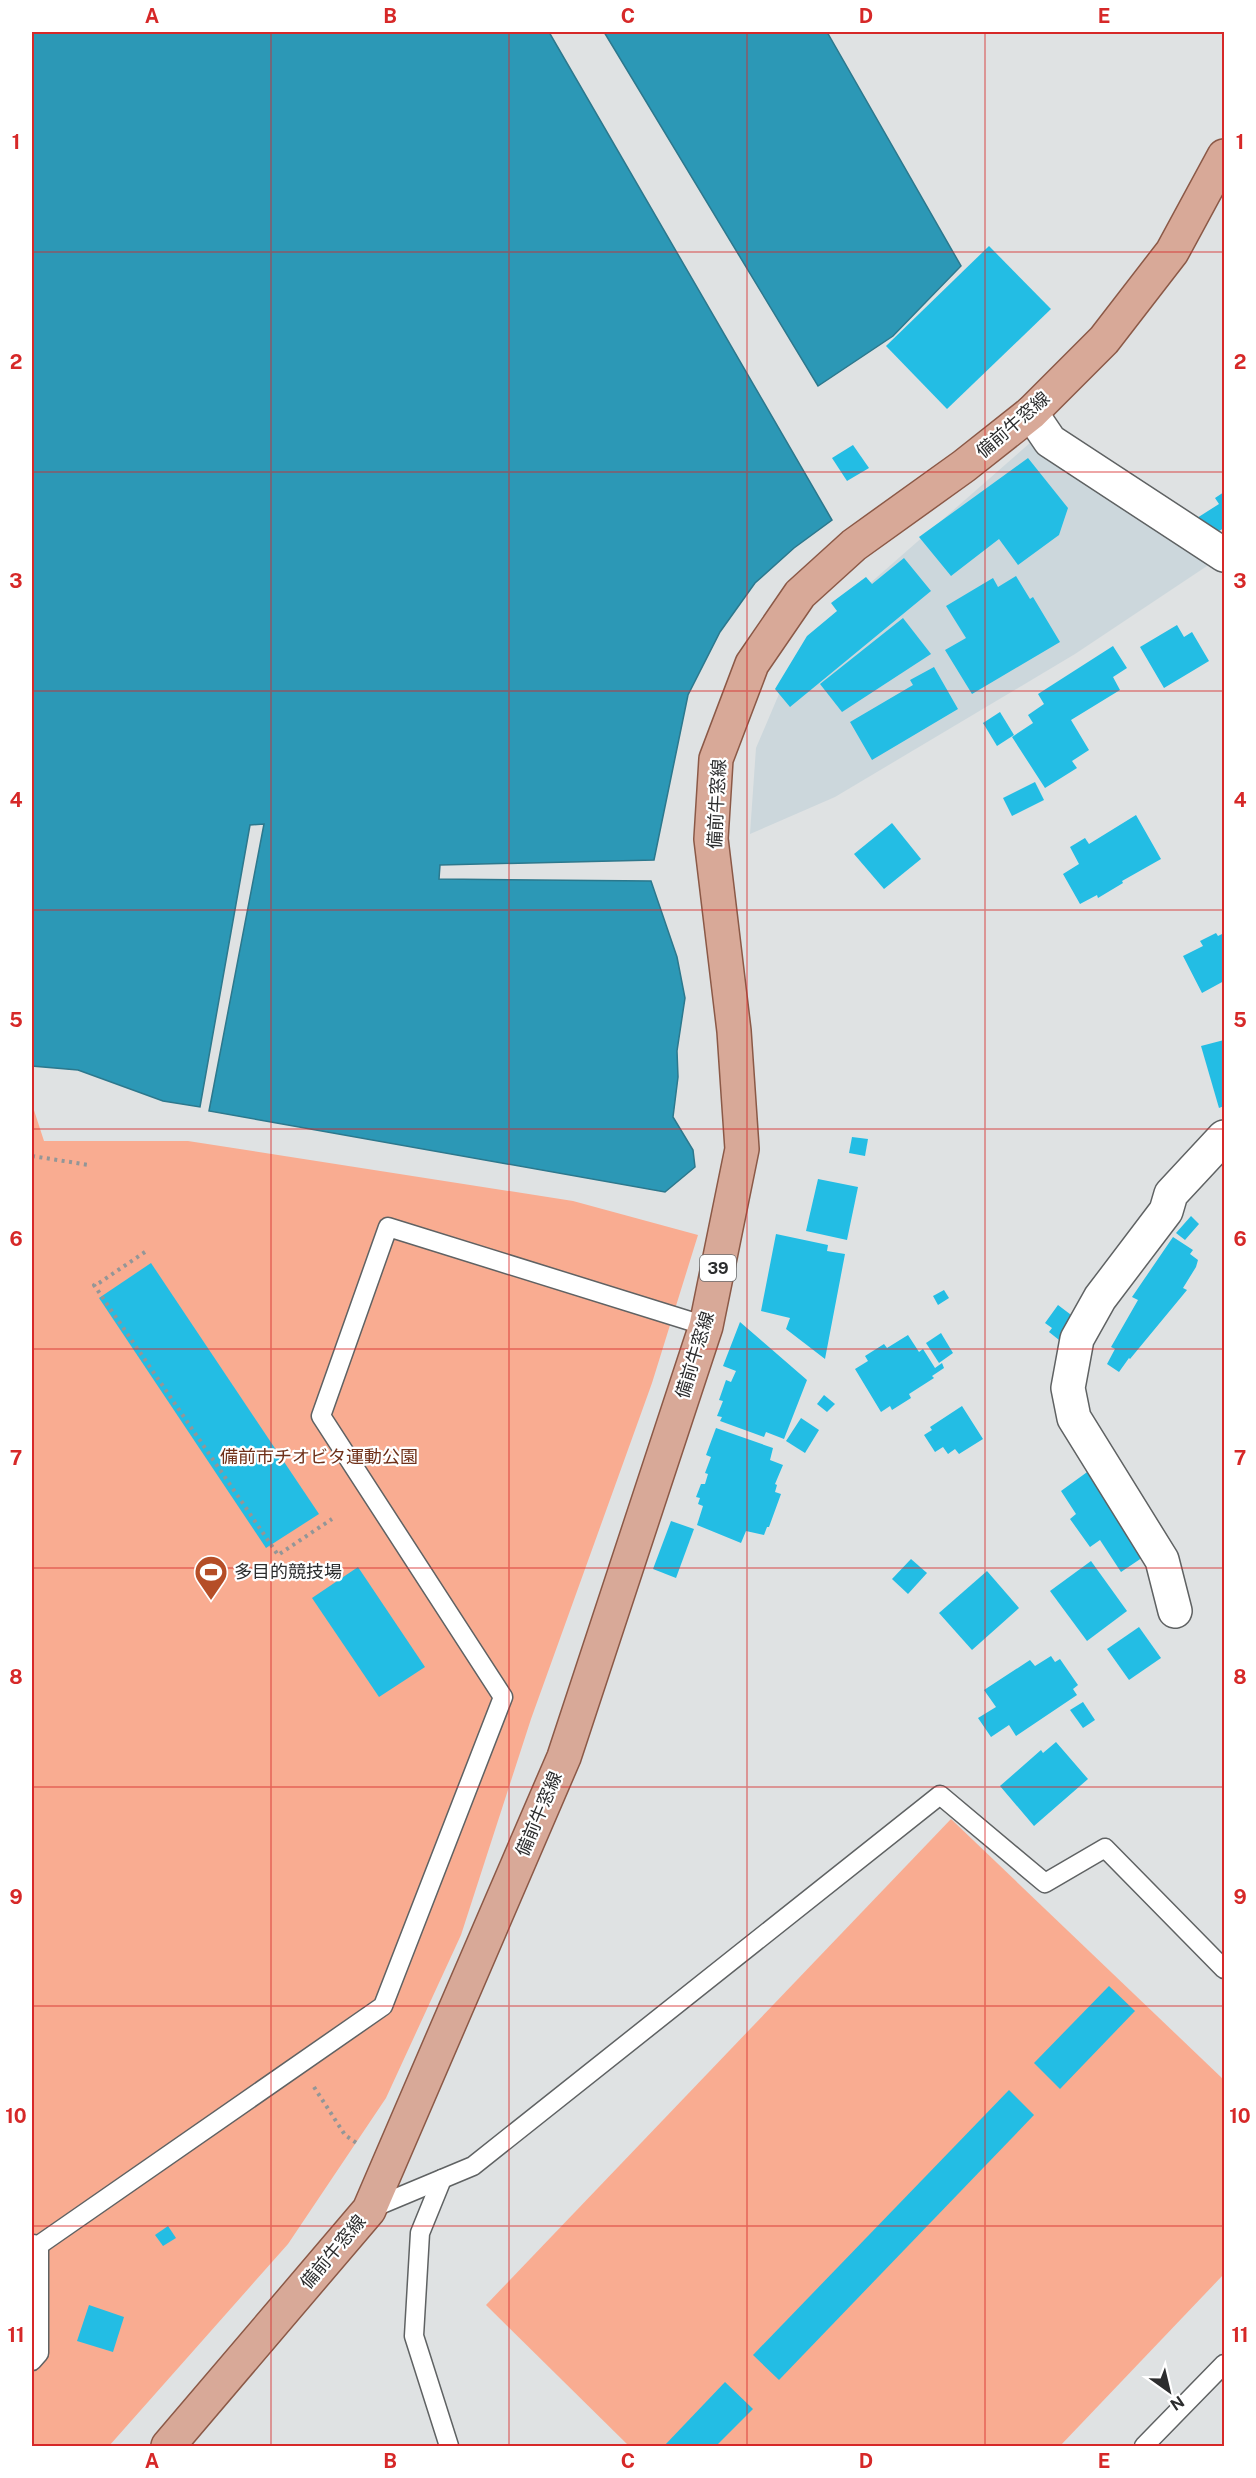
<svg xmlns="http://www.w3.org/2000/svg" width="1256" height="2478" font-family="'Public Sans','Noto Sans JP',sans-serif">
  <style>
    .built { fill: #ccd7dc }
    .green { fill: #f9ac91 }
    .water { fill: #2c98b6; stroke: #2c788d; stroke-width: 1.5 }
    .building { fill: #23bde4 }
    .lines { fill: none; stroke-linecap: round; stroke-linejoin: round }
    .service-casing { stroke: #5f6263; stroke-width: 21 }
    .minor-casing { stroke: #5f6263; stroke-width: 36 }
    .primary-casing { stroke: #8b5947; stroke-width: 36 }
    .path { stroke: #939697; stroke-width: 4; stroke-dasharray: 3 4.5; stroke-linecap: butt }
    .service { stroke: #fff; stroke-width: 18 }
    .minor { stroke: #fff; stroke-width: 33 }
    .primary { stroke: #d8a998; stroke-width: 33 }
    .grid { fill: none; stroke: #d62828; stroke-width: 1.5; stroke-opacity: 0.55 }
    .labels { text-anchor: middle; stroke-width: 4.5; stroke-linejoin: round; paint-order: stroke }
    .shield { fill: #fff; stroke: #6b6c6d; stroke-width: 1.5 }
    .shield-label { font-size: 16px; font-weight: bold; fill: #2c2d2e }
    .street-label { font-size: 18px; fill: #2c2d2e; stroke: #fff }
    .park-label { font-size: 18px; fill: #6f3019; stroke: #fff }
    .poi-label { font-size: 18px; fill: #2c2d2e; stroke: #fff; text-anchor: start }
    .neatline { fill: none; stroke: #d62828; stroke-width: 2 }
    .grid-label { font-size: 20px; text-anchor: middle; font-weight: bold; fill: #d62828 }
  </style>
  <rect width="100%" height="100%" fill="#dfe2e3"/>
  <polygon class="built" points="1031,442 1213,562 1075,654 835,797 750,834 756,748 779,694 811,635"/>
  <g class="green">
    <polygon points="32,1104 44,1141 188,1141 573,1201 698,1235 652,1383 531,1719 461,1935 386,2098 288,2244 109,2446 32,2446"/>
    <polygon points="951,1819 1224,2080 1224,2274 1060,2446 629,2446 486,2305"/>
  </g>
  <g class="water">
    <polygon points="32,32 549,32 832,520 794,548 755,583 720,632 688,695 654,860 440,865 439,879 651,881 677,957 685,998 677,1051 678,1077 673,1117 693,1150 695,1167 665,1192 209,1111 264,824 250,825 200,1107 163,1101 78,1070 32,1066"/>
    <polygon points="604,32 827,32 961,266 893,336 818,386"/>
  </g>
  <g class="building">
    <polygon points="989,246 1051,309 947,409 886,346"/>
    <polygon points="853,445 869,468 847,481 832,458"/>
    <polygon points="1028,458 1068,508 1059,535 1018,565 999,539 951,576 919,537"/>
    <polygon points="1224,492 1224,528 1219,531 1197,518 1219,504 1215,498"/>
    <polygon points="904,558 931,591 790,707 775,689 807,636 837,611 831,603 866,577 872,584"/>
    <polygon points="1016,576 1030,599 1033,597 1060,642 972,694 945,650 966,638 946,606 993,578 998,587"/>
    <polygon points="903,618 931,654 842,712 820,684"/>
    <polygon points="1177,625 1184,637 1192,632 1209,661 1164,688 1140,647"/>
    <polygon points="1113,646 1127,668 1113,677 1120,690 1071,720 1089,750 1072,761 1077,768 1045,788 1012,737 1033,723 1028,715 1044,704 1038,694"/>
    <polygon points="934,667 958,709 872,760 850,722 913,685 910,680"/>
    <polygon points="1000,712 1014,735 997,746 983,723"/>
    <polygon points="1035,782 1044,800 1012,816 1003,798"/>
    <polygon points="1136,815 1161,859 1122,881 1123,883 1098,898 1097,895 1080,904 1063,874 1079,864 1070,847 1085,838 1089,844"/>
    <polygon points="892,823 921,859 884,889 854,854"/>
    <polygon points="1216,933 1218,936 1224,933 1224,981 1202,993 1183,956 1203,946 1200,941"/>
    <polygon points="1224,1040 1224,1106 1219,1108 1201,1046"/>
    <polygon points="852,1137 868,1139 865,1156 849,1153"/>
    <polygon points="818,1179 858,1187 847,1240 806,1231"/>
    <polygon points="1191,1216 1199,1224 1185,1240 1176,1233"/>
    <polygon points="776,1234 828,1245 827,1251 845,1254 825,1359 786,1329 790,1318 761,1311"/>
    <polygon points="1173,1237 1193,1250 1190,1254 1198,1260 1196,1267 1183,1288 1187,1290 1130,1359 1129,1358 1119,1372 1107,1364 1115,1349 1111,1347 1138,1300 1132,1297"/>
    <polygon points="151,1263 319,1514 266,1548 99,1298"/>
    <polygon points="944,1290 949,1298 938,1305 933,1296"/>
    <polygon points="1058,1305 1095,1333 1078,1355 1049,1332 1052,1328 1045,1323"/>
    <polygon points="740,1322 807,1380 784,1439 766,1432 764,1437 720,1421 722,1417 717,1416 723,1401 719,1400 726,1380 731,1382 736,1371 723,1366"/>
    <polygon points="941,1333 953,1353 939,1363 926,1343"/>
    <polygon points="908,1335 919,1352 923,1349 935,1368 942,1363 944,1368 932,1376 934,1378 909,1394 911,1398 892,1410 890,1406 881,1412 855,1369 868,1361 865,1356 884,1344 887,1348"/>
    <polygon points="824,1395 835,1404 827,1412 817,1404"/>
    <polygon points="962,1406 983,1439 959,1454 955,1449 948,1454 943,1447 935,1452 924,1435 932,1430 930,1427"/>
    <polygon points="801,1418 819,1430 805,1453 786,1441"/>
    <polygon points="716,1428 773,1448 770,1460 783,1465 775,1484 777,1485 775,1492 781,1494 769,1527 767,1527 764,1535 746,1531 741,1543 697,1525 703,1506 698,1504 700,1498 696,1497 701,1484 705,1484 708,1474 705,1473 711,1457 706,1455"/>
    <polygon points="1101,1462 1155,1549 1121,1572 1100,1540 1090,1547 1070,1519 1076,1514 1061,1491"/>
    <polygon points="671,1521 694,1529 676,1578 653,1569"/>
    <polygon points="911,1559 927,1573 908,1594 892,1579"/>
    <polygon points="1091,1561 1127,1611 1087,1641 1050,1591"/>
    <polygon points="358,1567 425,1667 379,1697 312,1598"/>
    <polygon points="987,1571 1019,1608 972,1650 939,1613"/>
    <polygon points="1139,1627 1161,1658 1129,1680 1107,1649"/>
    <polygon points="1051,1656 1055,1662 1060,1659 1078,1685 1073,1689 1077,1695 1016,1736 1009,1725 991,1737 978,1718 996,1707 984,1690 1030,1660 1035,1666"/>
    <polygon points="1083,1702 1095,1720 1083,1728 1070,1710"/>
    <polygon points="1056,1742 1088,1779 1034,1826 1000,1786 1041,1750 1043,1753"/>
    <polygon points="1109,1986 1135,2011 1060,2089 1034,2063"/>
    <polygon points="1009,2090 1034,2115 779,2380 753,2355"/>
    <polygon points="168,2226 176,2238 163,2246 155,2235"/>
    <polygon points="89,2305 124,2317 113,2352 77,2341"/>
    <polygon points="725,2382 753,2409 716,2446 664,2446"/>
  </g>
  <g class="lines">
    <defs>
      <g id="service">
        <polyline points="442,2179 420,2233 414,2336 449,2446"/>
        <polyline points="370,2209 473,2166 940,1795 1045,1883 1105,1848 1224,1969"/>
        <polyline points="32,2244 39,2245 383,2006 503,1697 321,1416 388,1227 706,1326"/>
        <polyline points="32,2361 39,2353 39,2245"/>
        <polyline points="1144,2446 1224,2364"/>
      </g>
      <g id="minor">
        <polyline points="1031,413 1050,441 1224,555"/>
        <polyline points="1175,1611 1162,1560 1074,1418 1068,1388 1077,1339 1100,1298 1166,1211 1171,1194 1224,1137"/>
      </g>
      <polyline id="primary" points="168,2446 369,2210 564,1757 706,1326 742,1149 734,1031 711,839 716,759 752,664 800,594 854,545 964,466 1031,413 1104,340 1172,252 1224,156"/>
    </defs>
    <use href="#service" class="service-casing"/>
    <use href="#minor" class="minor-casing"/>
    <use href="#primary" class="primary-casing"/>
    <g class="path">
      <polyline points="32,1156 89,1165"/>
      <polyline points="145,1252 99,1283 94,1285 278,1555 332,1519"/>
      <polyline points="314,2087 345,2135 358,2144"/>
    </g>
    <use href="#service" class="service"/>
    <use href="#minor" class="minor"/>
    <use href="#primary" class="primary"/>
  </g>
  <path class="grid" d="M 271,32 L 271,2446M 509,32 L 509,2446M 747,32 L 747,2446M 985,32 L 985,2446M 32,252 L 1224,252M 32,472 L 1224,472M 32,691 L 1224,691M 32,910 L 1224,910M 32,1129 L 1224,1129M 32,1349 L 1224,1349M 32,1568 L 1224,1568M 32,1787 L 1224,1787M 32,2006 L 1224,2006M 32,2226 L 1224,2226"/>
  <defs>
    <symbol id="stadium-pin" viewBox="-11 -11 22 30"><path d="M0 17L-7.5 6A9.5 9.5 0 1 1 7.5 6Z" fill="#b54e27" stroke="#fff"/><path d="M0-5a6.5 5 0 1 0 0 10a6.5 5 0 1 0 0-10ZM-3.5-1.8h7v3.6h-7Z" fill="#fff"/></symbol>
  </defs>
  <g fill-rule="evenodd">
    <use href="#stadium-pin" x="192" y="1553" width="38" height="52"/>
  </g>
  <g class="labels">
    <rect class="shield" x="700" y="1255" width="36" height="26" rx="4.5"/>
    <g class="shield-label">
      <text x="718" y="1274">39</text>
    </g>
    <g class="street-label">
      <text transform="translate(1013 425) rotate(-41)" y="6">備前牛窓線</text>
      <text transform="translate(717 804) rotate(-87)" y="6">備前牛窓線</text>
      <text transform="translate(695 1355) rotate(-73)" y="6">備前牛窓線</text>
      <text transform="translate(539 1814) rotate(-67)" y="6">備前牛窓線</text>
      <text transform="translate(333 2252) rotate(-50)" y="6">備前牛窓線</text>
    </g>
    <g class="park-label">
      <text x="319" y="1463">備前市チオビタ運動公園</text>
    </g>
    <g class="poi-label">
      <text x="234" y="1578">多目的競技場</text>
    </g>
  </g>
  <rect width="1256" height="2478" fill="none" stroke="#ffffff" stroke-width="66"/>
  <g transform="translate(1169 2391) rotate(146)" stroke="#ffffff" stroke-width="4.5" paint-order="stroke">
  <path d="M0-4.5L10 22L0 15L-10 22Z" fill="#2c2d2e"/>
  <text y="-9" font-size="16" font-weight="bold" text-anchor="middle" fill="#2c2d2e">N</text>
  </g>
  <rect x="33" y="33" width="1190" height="2412" class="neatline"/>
  <g class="grid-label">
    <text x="152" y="23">A</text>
    <text x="390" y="23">B</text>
    <text x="628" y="23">C</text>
    <text x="866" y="23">D</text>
    <text x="1104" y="23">E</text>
    <text x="16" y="149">1</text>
    <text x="1240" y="149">1</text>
    <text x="16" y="369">2</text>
    <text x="1240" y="369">2</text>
    <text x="16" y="588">3</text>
    <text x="1240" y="588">3</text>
    <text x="16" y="807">4</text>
    <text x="1240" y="807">4</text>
    <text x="16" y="1027">5</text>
    <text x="1240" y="1027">5</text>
    <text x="16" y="1246">6</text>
    <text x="1240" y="1246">6</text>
    <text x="16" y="1465">7</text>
    <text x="1240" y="1465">7</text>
    <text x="16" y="1684">8</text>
    <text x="1240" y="1684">8</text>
    <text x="16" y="1904">9</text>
    <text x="1240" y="1904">9</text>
    <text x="16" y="2123">10</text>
    <text x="1240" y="2123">10</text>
    <text x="16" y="2342">11</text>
    <text x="1240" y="2342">11</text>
    <text x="152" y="2468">A</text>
    <text x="390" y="2468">B</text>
    <text x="628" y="2468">C</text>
    <text x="866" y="2468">D</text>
    <text x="1104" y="2468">E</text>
  </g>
</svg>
